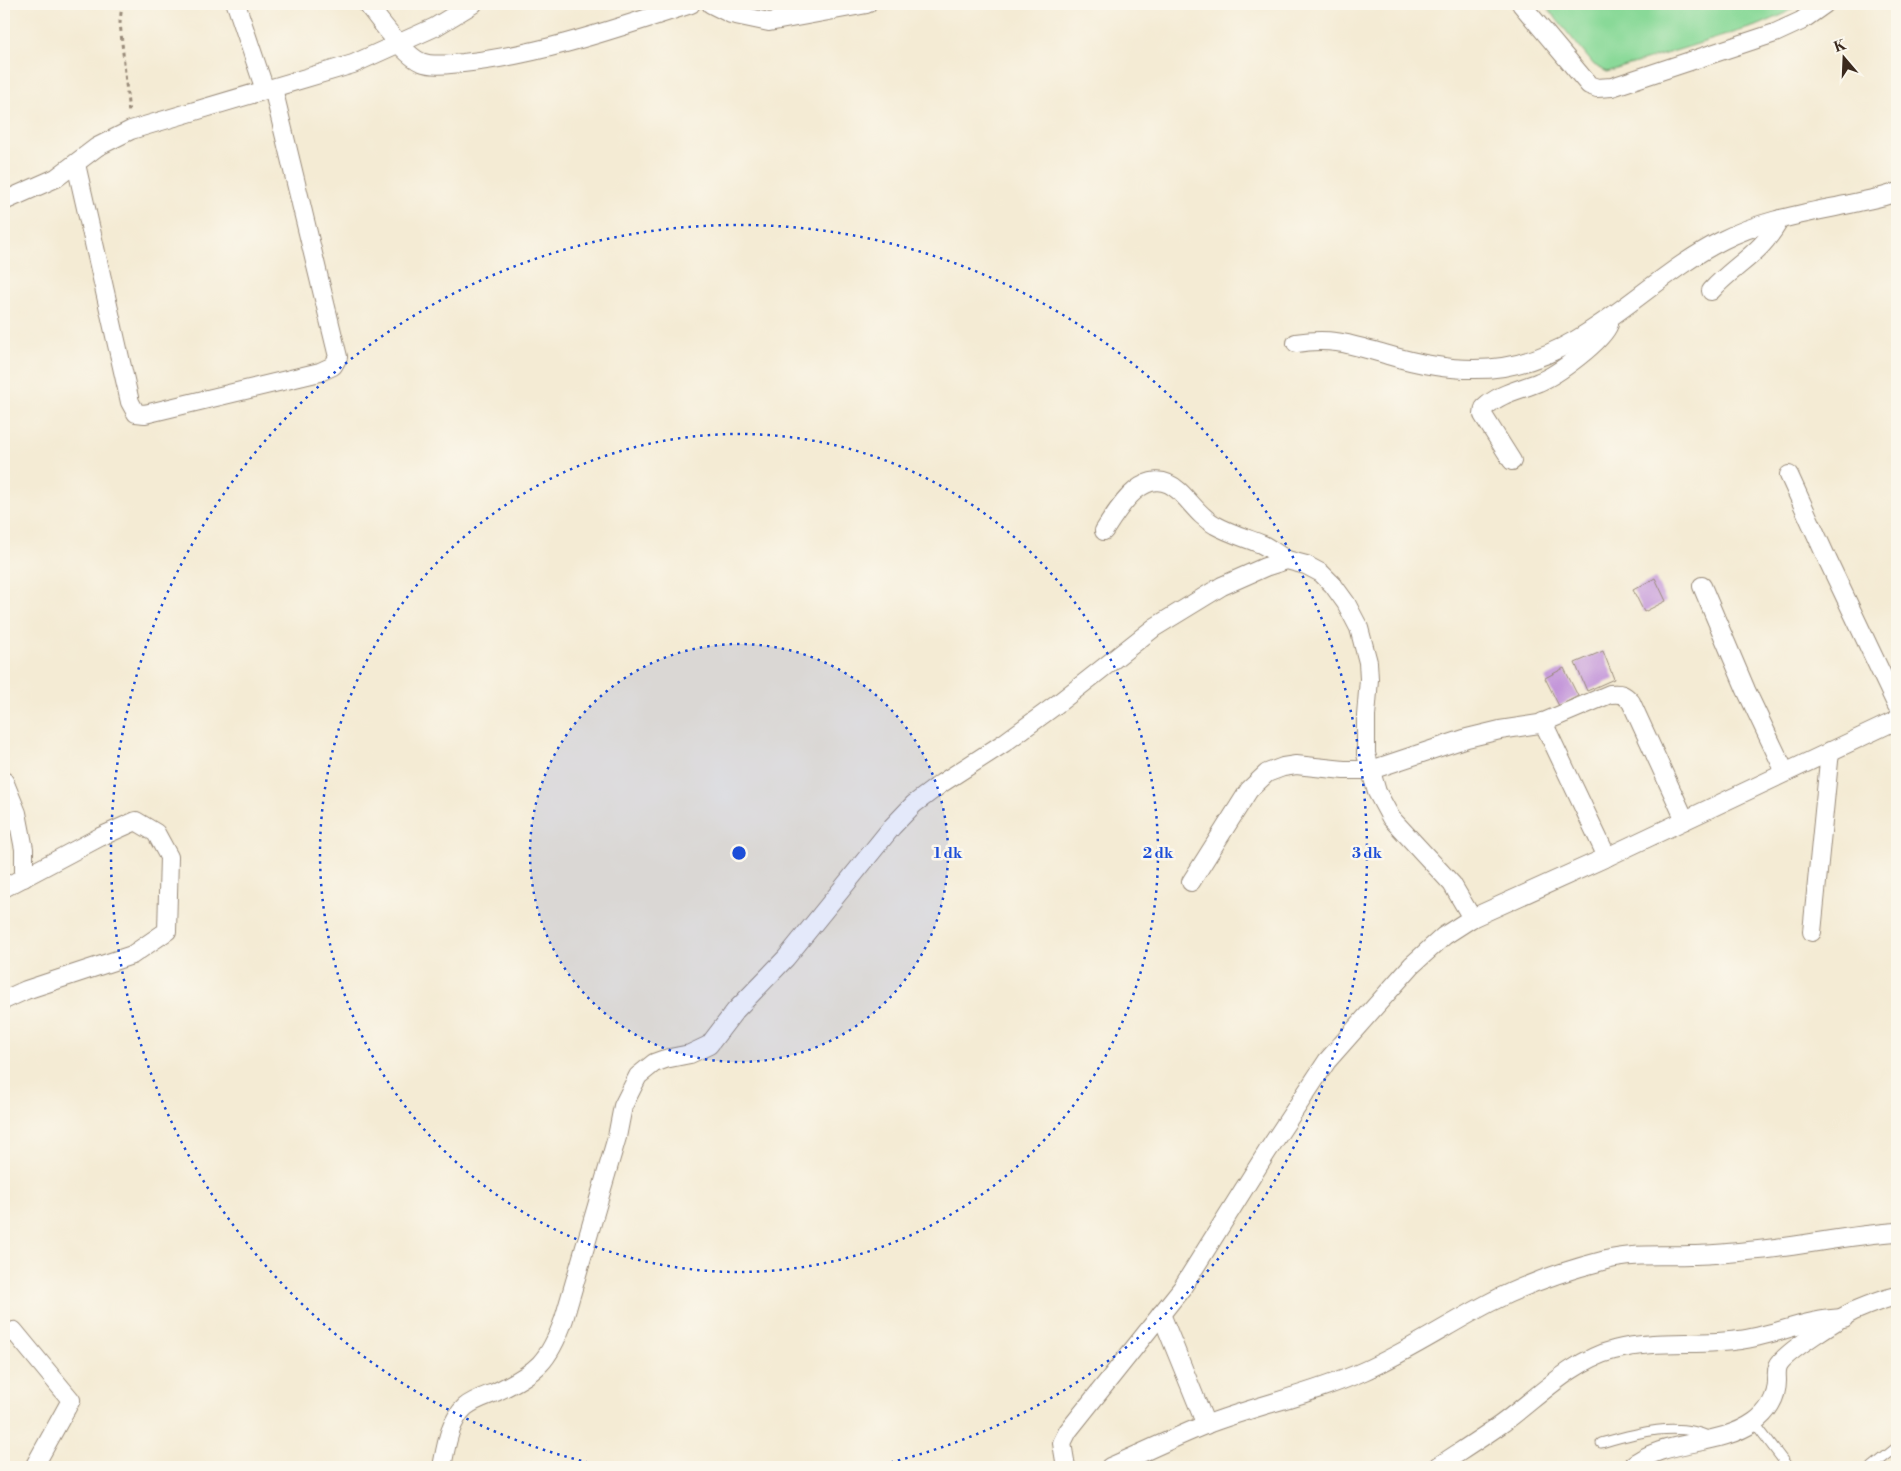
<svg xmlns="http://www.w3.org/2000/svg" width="1901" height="1471" font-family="'Libre Bodoni',serif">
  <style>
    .green { fill: #89d998; stroke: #62825b }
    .building { fill: #c294d9 }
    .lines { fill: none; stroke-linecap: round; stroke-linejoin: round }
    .lane-casing { stroke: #988a79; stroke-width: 11 }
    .street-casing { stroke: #988a79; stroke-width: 20 }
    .path { stroke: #988a79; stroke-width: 3; stroke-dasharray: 4 4; stroke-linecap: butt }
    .lane { stroke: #fff; stroke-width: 9 }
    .street { stroke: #fff; stroke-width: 18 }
    .ring { fill: none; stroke: #1d4ed8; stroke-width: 2.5; stroke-dasharray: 2.5 5 }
    .centre { fill: #1d4ed8; stroke: #fbf7ec; stroke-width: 2.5 }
    .ring-label { font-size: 15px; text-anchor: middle; font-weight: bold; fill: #1d4ed8; stroke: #fbf7ec; stroke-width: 5; stroke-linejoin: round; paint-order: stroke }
  </style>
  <rect width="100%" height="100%" fill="#fbf7ec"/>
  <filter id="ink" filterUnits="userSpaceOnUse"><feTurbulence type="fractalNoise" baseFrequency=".02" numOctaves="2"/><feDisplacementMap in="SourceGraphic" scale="10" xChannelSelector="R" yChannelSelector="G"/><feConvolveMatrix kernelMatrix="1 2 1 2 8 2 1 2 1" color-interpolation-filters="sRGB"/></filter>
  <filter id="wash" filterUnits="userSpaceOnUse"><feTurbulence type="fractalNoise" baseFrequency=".0096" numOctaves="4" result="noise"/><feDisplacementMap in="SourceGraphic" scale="20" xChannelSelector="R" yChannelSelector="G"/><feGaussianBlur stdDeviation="1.12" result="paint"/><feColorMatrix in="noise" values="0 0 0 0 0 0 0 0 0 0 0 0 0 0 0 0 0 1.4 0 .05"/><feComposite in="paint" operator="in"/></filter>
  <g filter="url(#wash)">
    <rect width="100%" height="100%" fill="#f4ebd4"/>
    <polygon class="green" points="1544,4 1800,4 1782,15 1759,25 1607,72 1594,65"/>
    <g id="blocks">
      <g class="building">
        <polygon points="1655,578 1666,601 1644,612 1633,590"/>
        <polygon points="1603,651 1614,679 1587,691 1575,663"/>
        <polygon points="1564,668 1578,696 1559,706 1545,678"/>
      </g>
    </g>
  </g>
  <g filter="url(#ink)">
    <use href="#blocks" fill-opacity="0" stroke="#988a79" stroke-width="1"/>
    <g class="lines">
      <defs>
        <g id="lane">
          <polyline points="1754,1422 1788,1467"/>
          <path d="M 1601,1443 C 1636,1433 1676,1421 1711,1437"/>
          <polyline points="1872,1467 1897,1447"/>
        </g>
        <g id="street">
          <polyline points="236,4 265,90"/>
          <path d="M 367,4 C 378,18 405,56 421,62 C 433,67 450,64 463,63 C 541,55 617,28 691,4"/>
          <polyline points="711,4 731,14 769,22 867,4"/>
          <polyline points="1521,4 1589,85 1597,88 1612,87 1775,33 1801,21 1825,4"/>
          <polyline points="76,164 130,402 136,413 145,414 320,372 333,366 338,357 273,88"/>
          <polyline points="4,201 56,178 97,147 131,130 353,64 435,27 473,4"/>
          <path d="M 1711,291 C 1735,264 1762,254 1780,219"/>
          <path d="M 1296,343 C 1334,337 1352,345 1388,355 C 1425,366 1464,373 1503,367 C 1590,353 1647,278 1723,240 C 1762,220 1807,213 1850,204 C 1866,200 1882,198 1897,192"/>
          <path d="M 1512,461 L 1483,415 L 1484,408 C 1500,393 1520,390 1539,382 C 1557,375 1603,341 1609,324"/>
          <polyline points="1789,475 1829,563 1897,706"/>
          <path d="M 1104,531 C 1119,507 1147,461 1179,491 C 1191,502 1200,517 1215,525 C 1229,533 1246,538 1261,544 C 1270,548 1278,555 1287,560"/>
          <polyline points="1702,586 1746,690 1785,772"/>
          <polyline points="1543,722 1607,857"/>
          <polyline points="4,781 17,813 24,849 24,878"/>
          <path d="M 1191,882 L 1249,790 L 1267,773 L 1283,767 L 1296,765 L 1344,770 L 1371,770 L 1467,738 L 1500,730 L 1539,724 L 1610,694 C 1621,693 1624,694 1631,702 L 1685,820"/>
          <polyline points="4,888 100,837 136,821 156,833 169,857 167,931 132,955 26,990 4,1000"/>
          <polyline points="1812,932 1830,751"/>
          <polyline points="1161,1314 1206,1425"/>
          <polyline points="4,1335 14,1331 71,1400 34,1467"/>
          <path d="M 442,1467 C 446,1447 449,1422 465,1407 C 473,1400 486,1396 496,1392 C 537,1372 549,1362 564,1319 L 617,1137 L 623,1106 L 638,1076 L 654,1063 L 665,1059 L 690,1054 L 709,1045 L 735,1011 L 786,958 L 892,827 L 914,804 L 942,783 L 1004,743 L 1056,705 L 1155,627 L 1222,586 L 1265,567 L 1287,560 L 1306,565 L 1321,573 L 1333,585 L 1346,603 L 1359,628 L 1368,662 L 1369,679 L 1366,716 L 1366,754 L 1377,792 L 1391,818 L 1452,884 L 1472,918"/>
          <polyline points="1066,1467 1062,1443 1068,1431 1182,1288 1267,1152 1327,1061 1412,965 1444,936 1472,918 1607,857 1897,720"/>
          <path d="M 1110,1467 C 1142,1453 1173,1438 1205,1425 C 1257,1405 1313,1394 1364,1371 C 1407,1352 1447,1325 1489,1303 C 1525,1284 1567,1270 1606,1260 C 1634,1253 1661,1256 1690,1255 C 1709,1255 1729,1253 1748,1251 C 1798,1247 1847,1235 1897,1232"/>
          <path d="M 1437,1467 C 1458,1453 1480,1439 1500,1425 C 1535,1400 1572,1360 1614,1350 C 1655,1339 1698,1346 1740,1340 C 1775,1335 1807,1319 1844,1318"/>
          <path d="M 1630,1467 C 1664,1438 1717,1448 1754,1422 C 1767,1413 1777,1398 1777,1381 C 1777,1376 1776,1371 1778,1366 C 1783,1353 1840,1318 1854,1311 C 1868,1305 1883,1299 1897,1296"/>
        </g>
      </defs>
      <use href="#lane" class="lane-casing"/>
      <use href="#street" class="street-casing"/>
      <polyline class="path" points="122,4 120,22 129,114"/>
      <use href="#lane" class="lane"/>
      <use href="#street" class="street"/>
    </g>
  </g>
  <circle cx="739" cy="853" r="209" fill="#1d4ed8" fill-opacity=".12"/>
  <g class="ring">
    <circle cx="739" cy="853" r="209"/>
    <circle cx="739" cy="853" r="419"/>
    <path d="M603 1466A628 628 0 1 1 875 1466"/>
  </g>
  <circle cx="739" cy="853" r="8" class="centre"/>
  <g class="ring-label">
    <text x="948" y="858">1 dk</text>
    <text x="1158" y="858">2 dk</text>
    <text x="1367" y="858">3 dk</text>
  </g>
  <rect width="1901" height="1471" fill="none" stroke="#fbf7ec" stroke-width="20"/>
  <g transform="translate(1844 58) rotate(341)" stroke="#fbf7ec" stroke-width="4" paint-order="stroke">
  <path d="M0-4L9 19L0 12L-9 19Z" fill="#3b2a1e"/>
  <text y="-8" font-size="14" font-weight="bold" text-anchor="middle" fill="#3b2a1e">K</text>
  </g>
</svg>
